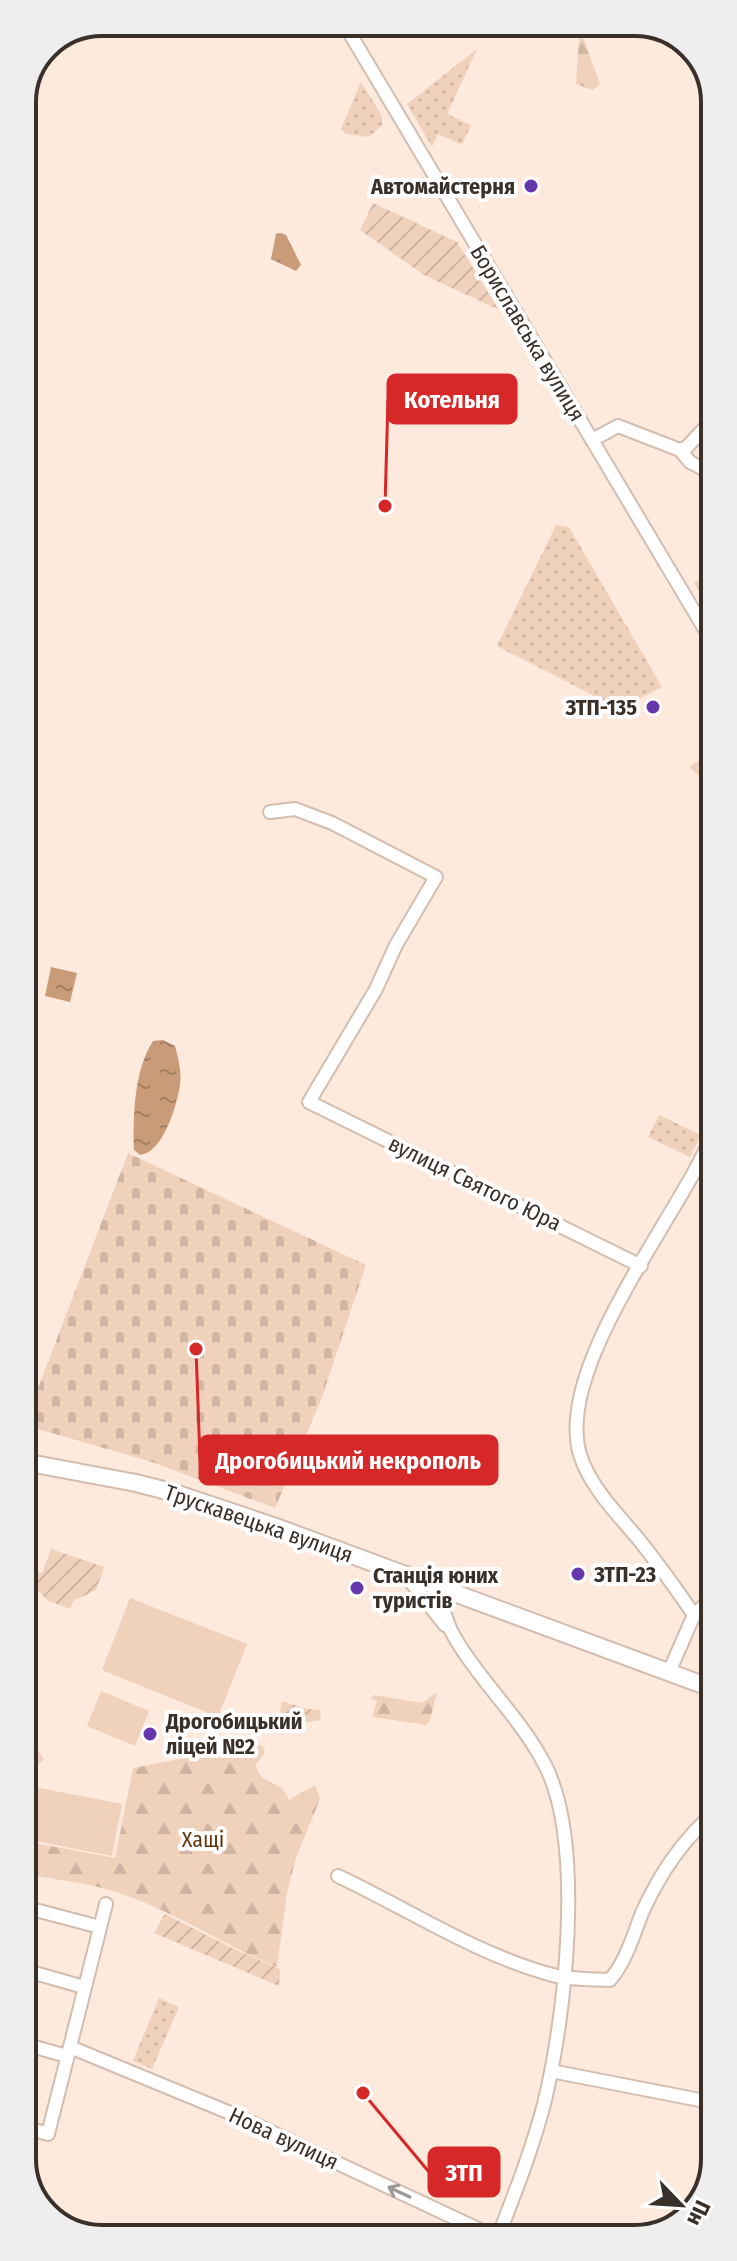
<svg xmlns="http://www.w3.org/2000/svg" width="737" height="2261" font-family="'Fira Sans Condensed',sans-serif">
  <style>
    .grass { fill: url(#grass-dots) }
    .forest { fill: url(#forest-firs) }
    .cemetery { fill: url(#cemetery-stones) }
    .garden { fill: url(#garden-furrows) }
    .pitch { fill: #f0d2bc }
    .water { fill: url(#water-ripples) }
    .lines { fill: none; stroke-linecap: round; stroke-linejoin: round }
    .minor-casing { stroke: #d3bdae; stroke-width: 16 }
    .major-casing { stroke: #d3bdae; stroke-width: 20 }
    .minor { stroke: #fff; stroke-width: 12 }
    .major { stroke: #fff; stroke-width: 16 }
    .oneway { stroke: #9c9894 }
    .poi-dot { fill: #6636ae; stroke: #fff; stroke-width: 3 }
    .labels { text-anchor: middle; stroke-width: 8; stroke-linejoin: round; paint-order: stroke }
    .poi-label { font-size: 22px; font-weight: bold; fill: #39302a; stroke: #fff; text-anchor: start }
    .street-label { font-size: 22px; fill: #39302a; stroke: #fff }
    .park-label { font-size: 22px; fill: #63360e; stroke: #fff }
    .rim { fill: none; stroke: #39302a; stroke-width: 4 }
    .leader { fill: none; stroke: #d62828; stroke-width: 3 }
    .callout-dot { fill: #d62828; stroke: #fff; stroke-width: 3 }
    .callout { fill: #d62828; stroke: #d62828; stroke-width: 3 }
    .callout-label { font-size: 24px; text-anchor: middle; font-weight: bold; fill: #fff }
  </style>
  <defs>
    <pattern id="grass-dots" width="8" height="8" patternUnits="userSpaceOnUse" patternTransform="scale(2)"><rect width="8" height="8" fill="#f0d2bc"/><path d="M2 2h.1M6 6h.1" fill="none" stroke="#cfb5a2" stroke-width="1.8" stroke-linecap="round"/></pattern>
    <pattern id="forest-firs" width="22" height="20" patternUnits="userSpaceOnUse" patternTransform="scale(2)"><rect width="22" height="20" fill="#f0d2bc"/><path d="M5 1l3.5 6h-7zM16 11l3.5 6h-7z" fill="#cfb5a2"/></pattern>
    <pattern id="cemetery-stones" width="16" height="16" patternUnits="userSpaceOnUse" patternTransform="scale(2)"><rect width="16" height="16" fill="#f0d2bc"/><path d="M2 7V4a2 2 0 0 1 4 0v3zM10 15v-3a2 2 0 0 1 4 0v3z" fill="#cfb5a2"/></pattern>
    <pattern id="garden-furrows" width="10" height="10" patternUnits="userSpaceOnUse" patternTransform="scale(2)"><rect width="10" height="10" fill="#f0d2bc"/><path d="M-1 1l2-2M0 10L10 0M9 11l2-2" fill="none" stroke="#cfb5a2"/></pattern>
    <pattern id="water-ripples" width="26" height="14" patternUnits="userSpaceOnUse" patternTransform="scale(2)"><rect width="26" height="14" fill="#c99b79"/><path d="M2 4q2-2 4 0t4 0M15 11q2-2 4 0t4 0" fill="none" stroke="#a47f63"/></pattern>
  </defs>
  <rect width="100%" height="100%" fill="#fdeadd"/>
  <g class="grass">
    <polygon points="477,49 447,114 471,125 462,145 438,134 432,147 407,104"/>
    <polygon points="361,82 382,116 382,125 369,137 346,134 341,129"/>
    <polygon points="556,525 569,527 662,687 620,709 497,646"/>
    <polygon points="709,574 713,581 713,615 694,583"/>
    <polygon points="703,758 713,775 713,788 689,767"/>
    <polygon points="659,1115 701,1135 690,1157 648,1137"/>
    <polygon points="159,1998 179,2007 152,2069 133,2061"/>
  </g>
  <g class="forest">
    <polygon points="580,23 589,23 583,37 600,84 593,90 576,84"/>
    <polygon points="437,1692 430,1720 426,1725 372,1717 377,1701 370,1698 374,1695 422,1703"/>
    <polygon points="24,1698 29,1698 36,1706 38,1719 24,1725"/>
    <path d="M 254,1745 L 262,1745 L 265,1752 L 256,1765 C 259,1782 270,1779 281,1788 C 283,1789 288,1798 289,1800 L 315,1785 L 320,1799 L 296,1858 L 287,1893 L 277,1967 C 223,1945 164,1905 109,1890 C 82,1882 52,1879 24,1874 L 24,1841 L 115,1858 L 133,1768 Z"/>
  </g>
  <polygon class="cemetery" points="128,1153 366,1265 321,1400 275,1508 152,1462 24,1425"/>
  <g class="garden">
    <polygon points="373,203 457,242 499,310 424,275 360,230"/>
    <polygon points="51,1549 104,1567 96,1590 73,1601 70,1609 47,1600 24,1576 24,1567 42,1573"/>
    <polygon points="282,1701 307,1709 321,1710 320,1720 277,1727"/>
    <polygon points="165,1914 234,1949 280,1969 279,1986 154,1933"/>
  </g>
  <g class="pitch">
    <polygon points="130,1598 247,1644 218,1717 102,1670"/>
    <polygon points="101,1691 149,1711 135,1746 87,1726"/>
    <polygon points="24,1734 44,1759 24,1776"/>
    <polygon points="35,1787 122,1804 112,1856 25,1839"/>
  </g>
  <g class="water">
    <polygon points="281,233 286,235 301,265 296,271 271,259 276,234"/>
    <polygon points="51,967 77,973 70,1002 45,996"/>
    <path d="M 163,1040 L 175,1046 C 178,1057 182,1073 180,1085 C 177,1105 163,1153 140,1155 L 134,1150 C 133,1116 134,1070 153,1041 Z"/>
  </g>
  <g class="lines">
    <defs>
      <g id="minor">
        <polyline points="343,22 713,643"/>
        <polyline points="592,440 618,426 680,450 687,447 713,419"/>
        <polyline points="680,450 690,462 713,474"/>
        <polyline points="270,812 295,809 332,823 436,877 396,945 376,989 309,1102 641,1266"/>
        <polyline points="407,1577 445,1625"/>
        <path d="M 437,1586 C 442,1603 445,1622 455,1638 C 481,1683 522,1719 546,1767 C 585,1847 565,2019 544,2104 C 532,2150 515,2193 498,2237"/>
        <path d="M 694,1615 C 677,1590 659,1565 640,1541 C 620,1517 595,1492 583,1463 C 545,1376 682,1214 714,1131"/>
        <polyline points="669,1672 694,1615 714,1596"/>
        <path d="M 338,1876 C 408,1909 474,1953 549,1974 C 568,1980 590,1979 610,1980 C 626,1961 633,1936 642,1913 C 659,1875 682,1840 715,1812"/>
        <polyline points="24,1907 100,1927"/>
        <polyline points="24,1970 84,1987"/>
        <polyline points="24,2044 67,2056"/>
        <polyline points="70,2047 235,2115 495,2237"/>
        <polyline points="551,2071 715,2103"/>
        <polyline points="25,2127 48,2134 106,1904"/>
      </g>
      <polyline id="major" points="24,1462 136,1483 175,1493 276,1527 714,1689"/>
    </defs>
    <use href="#minor" class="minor-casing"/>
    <use href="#major" class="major-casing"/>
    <use href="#minor" class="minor"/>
    <use href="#major" class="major"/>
  </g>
  <defs><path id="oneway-shaft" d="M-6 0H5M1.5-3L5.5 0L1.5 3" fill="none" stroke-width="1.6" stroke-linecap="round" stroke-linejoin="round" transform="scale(2)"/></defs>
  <use class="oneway" href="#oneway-shaft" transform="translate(399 2192) rotate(-155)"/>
  <g class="poi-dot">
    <circle cx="531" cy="186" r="8"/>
    <circle cx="653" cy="707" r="8"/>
    <circle cx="578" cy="1574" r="8"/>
    <circle cx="357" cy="1588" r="8"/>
    <circle cx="150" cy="1734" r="8"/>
  </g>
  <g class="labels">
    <g class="poi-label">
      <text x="515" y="194" text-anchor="end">Автомайстерня</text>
      <text x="637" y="715" text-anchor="end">ЗТП-135</text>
      <text x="594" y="1582">ЗТП-23</text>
      <text x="373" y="1583">Станція юних<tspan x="373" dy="25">туристів</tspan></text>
      <text x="166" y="1729">Дрогобицький<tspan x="166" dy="25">ліцей №2</tspan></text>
    </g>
    <g class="street-label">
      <text transform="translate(528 333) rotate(59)" y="8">Бориславська вулиця</text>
      <text transform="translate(475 1183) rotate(26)" y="8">вулиця Святого Юра</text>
      <text transform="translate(259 1523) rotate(19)" y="8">Трускавецька вулиця</text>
      <text transform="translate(284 2138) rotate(25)" y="8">Нова вулиця</text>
    </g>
    <g class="park-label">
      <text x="203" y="1847">Хащі</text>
    </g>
  </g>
  <path d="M0 0H737V2261H0ZM102 36H635A66 66 0 0 1 701 102V2159A66 66 0 0 1 635 2225H102A66 66 0 0 1 36 2159V102A66 66 0 0 1 102 36Z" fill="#efeeee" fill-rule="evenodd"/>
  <path class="rim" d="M102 36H635A66 66 0 0 1 701 102V2159A66 66 0 0 1 635 2225H102A66 66 0 0 1 36 2159V102A66 66 0 0 1 102 36Z"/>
  <path class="leader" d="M385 506L388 399M196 1349L200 1460M363 2093L429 2172"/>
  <g class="callout-dot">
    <circle cx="385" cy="506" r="8"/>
    <circle cx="196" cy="1349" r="8"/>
    <circle cx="363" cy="2093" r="8"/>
  </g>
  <g class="callout">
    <rect x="388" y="375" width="128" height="48" rx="8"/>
    <rect x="200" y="1436" width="297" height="48" rx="8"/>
    <rect x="429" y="2148" width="70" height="48" rx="8"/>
  </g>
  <g class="callout-label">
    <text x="452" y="408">Котельня</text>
    <text x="348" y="1469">Дрогобицький некрополь</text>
    <text x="464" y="2181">ЗТП</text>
  </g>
  <g transform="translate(681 2205) rotate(115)" stroke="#ffffff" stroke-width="6" paint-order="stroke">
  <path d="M0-6L14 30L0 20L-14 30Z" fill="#39302a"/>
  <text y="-12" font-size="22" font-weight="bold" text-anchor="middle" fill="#39302a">Пн</text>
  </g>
</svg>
